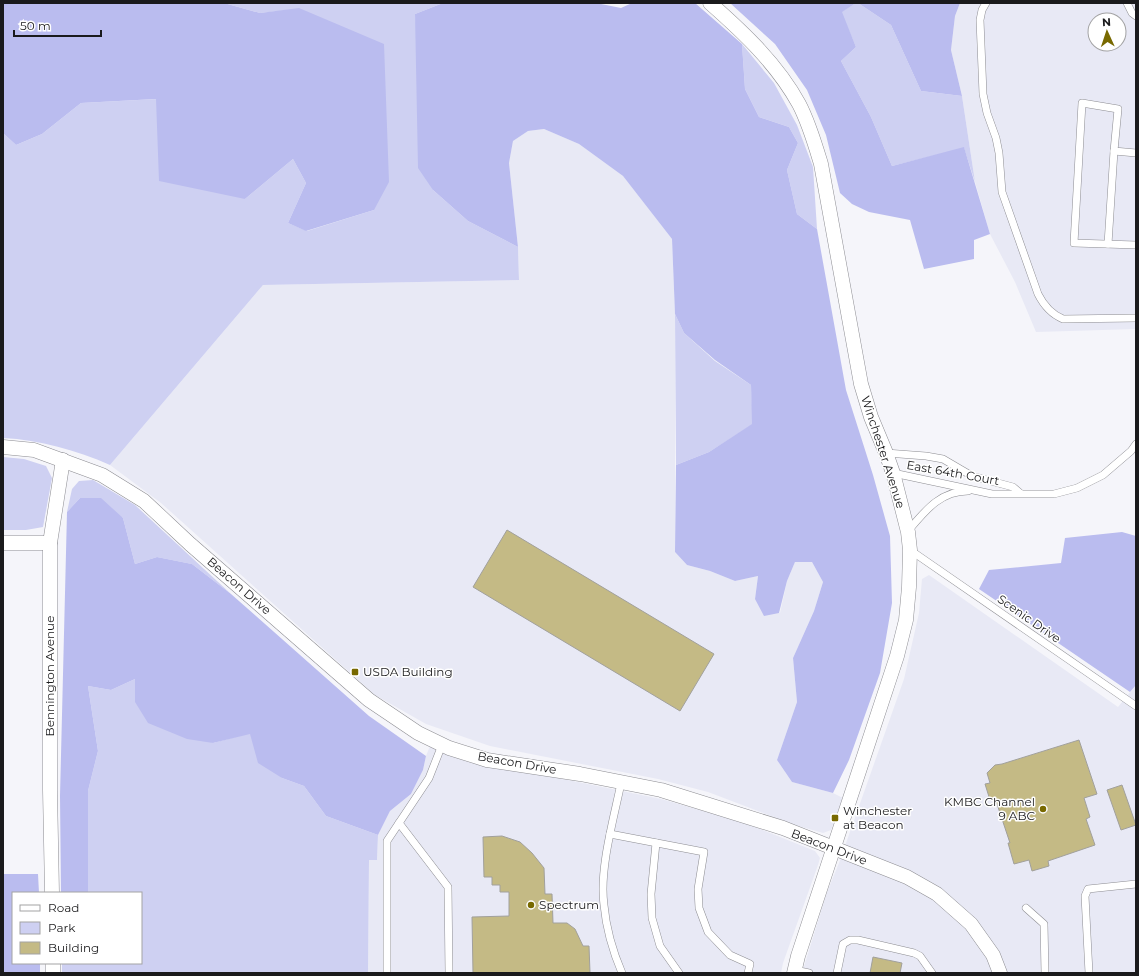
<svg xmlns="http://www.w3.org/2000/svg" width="1139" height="976" font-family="Montserrat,sans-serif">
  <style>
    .built { fill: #e8e9f5; fill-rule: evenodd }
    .green { fill: #ced0f2 }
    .forest { fill: #babcef }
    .building { fill: #c4ba85; stroke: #a1a09c }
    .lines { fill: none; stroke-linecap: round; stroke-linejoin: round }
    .lane-casing { stroke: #8d8d92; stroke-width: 8 }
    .street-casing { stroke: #8d8d92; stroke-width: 15 }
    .lane { stroke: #fff; stroke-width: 7 }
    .street { stroke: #fff; stroke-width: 14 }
    .poi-dot { fill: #786900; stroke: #fff; stroke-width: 1.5 }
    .labels { text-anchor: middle; stroke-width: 3; stroke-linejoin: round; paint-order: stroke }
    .street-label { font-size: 12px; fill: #1a1a1c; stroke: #fff }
    .poi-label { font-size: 12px; fill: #1a1a1c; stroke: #fff; text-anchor: start }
  </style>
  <rect width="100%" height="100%" fill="#f5f5fa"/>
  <g class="built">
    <path d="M 960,3 L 1136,3 L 1136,329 L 1036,332 L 1015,282 L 990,234 L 975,182 L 962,96 L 951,50 L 955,16 ZM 1095,20 L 1119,20 L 1119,44 L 1095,44 Z"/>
    <polygon points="544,129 579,144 623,176 672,239 675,314 675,552 687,565 710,571 735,581 758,576 755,599 780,613 787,581 795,562 812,562 823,582 814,611 793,658 797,702 777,760 792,782 833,793 843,798 831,830 823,833 795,825 708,792 658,779 490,746 426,724 375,695 161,503 110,465 263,285 519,280 518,247 509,163 513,141 528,131"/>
    <polygon points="929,575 1118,707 1136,685 1136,973 802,973 827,892 839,863 904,679 919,613 922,579"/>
    <polygon points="430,746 475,761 661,799 745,823 815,851 820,858 818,865 783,963 781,973 368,973 369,860 377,860 378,835 390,811 411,794 423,770 426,756"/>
  </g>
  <g class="green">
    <path d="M 224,3 L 443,3 L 415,14 L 433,190 L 468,221 L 518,247 L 519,280 L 263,285 L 110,465 C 76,450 40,440 3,438 L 3,133 L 16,145 L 42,134 L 81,103 L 157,99 L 245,199 L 293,159 L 306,183 L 288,223 L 307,231 L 374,210 L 299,9 L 260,13 Z"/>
    <polygon points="856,3 858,3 891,25 921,91 962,96 975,182 964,148 892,166 871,117 841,61 856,47 841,12"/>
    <polygon points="742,44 774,83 797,125 813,167 817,229 797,214 787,170 798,143 789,127 759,117 745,89"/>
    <polygon points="675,314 684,333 715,361 751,385 753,424 709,452 676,465"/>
    <polygon points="3,457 24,459 46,466 52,478 43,527 26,530 3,530"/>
    <polygon points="93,480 135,505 231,594 192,564 157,557 135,564 123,518 80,498 67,512 72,489 79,481"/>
    <polygon points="135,679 136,702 213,743 250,733 282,778 304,786 326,816 378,835 377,860 369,860 368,973 62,973 62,963 141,963 141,893 88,893 88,791 98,751 88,686 111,690"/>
  </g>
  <g class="forest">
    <polygon points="3,3 224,3 260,13 299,8 384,44 389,182 374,210 306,231 288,223 306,183 293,159 245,199 159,181 156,99 81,103 42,134 16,145 3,133"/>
    <polygon points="443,3 596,3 621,8 632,3 695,3 742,44 745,89 759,117 789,127 798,143 787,170 797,214 817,229 846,390 873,475 890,536 892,603 880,673 849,760 833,793 792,782 777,760 797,702 793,658 814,611 823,582 812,562 795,562 787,581 779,613 764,616 755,599 758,576 735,581 710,571 687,565 675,552 676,465 709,452 752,424 751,385 715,360 684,333 675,314 672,239 623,176 579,144 544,129 528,131 513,141 509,163 518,247 468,221 433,190 418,168 415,14"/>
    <polygon points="730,3 856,3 842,12 856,47 841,61 871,117 892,166 964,147 990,234 974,240 974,259 924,269 910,220 869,212 852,204 840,193 826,135 807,90 775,44"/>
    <polygon points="858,3 960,3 955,16 951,50 962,96 921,91 891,25"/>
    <polygon points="80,498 101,498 123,518 135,564 157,557 192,564 231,594 369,716 426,756 423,770 411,794 390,811 378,835 326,816 304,786 282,778 258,763 250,734 213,743 187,739 148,723 135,702 135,679 111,690 88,686 98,751 88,791 88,893 61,893 60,796 67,512"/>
    <polygon points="1122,532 1136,536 1136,685 1130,692 979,589 989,570 1061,563 1065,538"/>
    <polygon points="3,874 38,874 39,893 13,893 13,963 40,963 40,973 3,973"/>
  </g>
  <g class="building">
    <polygon points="507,530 714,654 680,711 473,587"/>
    <polygon points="1079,740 1097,794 1084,798 1090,817 1086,819 1095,845 1048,861 1049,866 1032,871 1029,860 1014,864 1008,843 1010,843 995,798 990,800 985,784 990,783 987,773 995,765 1002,764"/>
    <polygon points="1122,785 1136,825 1121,830 1107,790"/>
    <polygon points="502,836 520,842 532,853 544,868 545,894 552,894 553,923 567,923 575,929 583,946 589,946 590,973 473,973 472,917 509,916 509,892 500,892 500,885 492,885 492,877 484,877 483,837"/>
    <polygon points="873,957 902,963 900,973 870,973"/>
  </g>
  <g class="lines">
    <defs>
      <g id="lane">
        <path d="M 986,3 L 982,10 L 980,20 L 983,94 L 987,113 L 996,138 L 999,153 L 1002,192 L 1038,294 C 1044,306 1051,314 1063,319 L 1136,318"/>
        <polyline points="1127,3 1132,13 1136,16"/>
        <polyline points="1136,153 1114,151 1118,109 1082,103 1074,243 1136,245"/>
        <polyline points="1108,244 1114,151"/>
        <polyline points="886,453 926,456 943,459 972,476 1013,487 1020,493"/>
        <polyline points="893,473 992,494 1054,494 1077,488 1103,475 1131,451 1136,444"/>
        <path d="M 908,531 C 925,511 940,491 968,491"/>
        <polyline points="910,550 1136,706"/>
        <path d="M 621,783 C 614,818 599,869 604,905 C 606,927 613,952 622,973"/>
        <polyline points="399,823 448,887 449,973"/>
        <polyline points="610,834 704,852 698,889 699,908 708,932 730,955 750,964 748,973"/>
        <polyline points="656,843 651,894 652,918 660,946 679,973"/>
        <polyline points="1026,908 1044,924 1045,973"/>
        <polyline points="795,970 809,973"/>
        <polyline points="387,973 387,841 429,778 442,745"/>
        <polyline points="837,973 843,944 850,940 858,940 914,953 920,956 932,973"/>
        <polyline points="1089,973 1085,896 1088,889 1136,884"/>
      </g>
      <g id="street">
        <path d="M 710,3 C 744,33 777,64 799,104 C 809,123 815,144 821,164 L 861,384 L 871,417 L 886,453 L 893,473 L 908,532 L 910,550 L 909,587 L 906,620 L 897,656 L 798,956 L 794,973"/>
        <polyline points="3,447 34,450 102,475 144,501 190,544 369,700 418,733 449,748 487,760 580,774 661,790 783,828 907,877 937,894 971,924 993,955 1000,973"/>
        <polyline points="3,543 50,543"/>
        <polyline points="52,893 50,790 50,543 63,460"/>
        <polyline points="53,963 53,973"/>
      </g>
    </defs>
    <use href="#lane" class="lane-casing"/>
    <use href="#street" class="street-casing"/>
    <use href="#lane" class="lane"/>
    <use href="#street" class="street"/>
  </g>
  <g class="poi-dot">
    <rect x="351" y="668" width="8" height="8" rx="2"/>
    <circle cx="1043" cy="809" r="4"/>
    <rect x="831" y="814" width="8" height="8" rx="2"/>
    <circle cx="531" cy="905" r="4"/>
  </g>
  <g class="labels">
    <g class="street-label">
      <text transform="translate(883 452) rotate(72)" y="4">Winchester Avenue</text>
      <text transform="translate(953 473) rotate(10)" y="4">East 64th Court</text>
      <text transform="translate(239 586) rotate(41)" y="4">Beacon Drive</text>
      <text transform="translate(1029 619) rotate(35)" y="4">Scenic Drive</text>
      <text transform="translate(50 676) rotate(-90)" y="4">Bennington Avenue</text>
      <text transform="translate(517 763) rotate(10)" y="4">Beacon Drive</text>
      <text transform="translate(829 847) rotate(21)" y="4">Beacon Drive</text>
    </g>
    <g class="poi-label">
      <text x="363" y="676">USDA Building</text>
      <text x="1035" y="806" text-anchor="end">KMBC Channel<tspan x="1035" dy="14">9 ABC</tspan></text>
      <text x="843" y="815">Winchester<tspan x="843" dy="14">at Beacon</tspan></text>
      <text x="539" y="909">Spectrum</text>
    </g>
  </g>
  <rect width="1139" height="976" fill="none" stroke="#1a1a1c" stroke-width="8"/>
  <rect x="12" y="892" width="130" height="72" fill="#ffffff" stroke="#a3a3a4"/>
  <rect x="20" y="905" width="20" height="6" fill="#ffffff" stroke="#a3a3a4"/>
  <text x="48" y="912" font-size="12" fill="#1a1a1c">Road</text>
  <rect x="20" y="922" width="20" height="12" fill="#ced0f2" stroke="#a3a3a4"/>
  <text x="48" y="932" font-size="12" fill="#1a1a1c">Park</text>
  <rect x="20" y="942" width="20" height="12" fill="#c4ba85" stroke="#a3a3a4"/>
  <text x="48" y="952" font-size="12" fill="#1a1a1c">Building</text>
  <g transform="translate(1107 32) rotate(357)"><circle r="19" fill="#ffffff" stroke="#a3a3a4"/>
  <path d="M0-3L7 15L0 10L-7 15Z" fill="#786900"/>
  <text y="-6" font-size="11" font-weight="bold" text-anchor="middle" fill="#1a1a1c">N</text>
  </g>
  <path d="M14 30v6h87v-6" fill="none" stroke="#1a1a1c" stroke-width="2"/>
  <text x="20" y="30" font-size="12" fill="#1a1a1c" stroke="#ffffff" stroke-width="3" paint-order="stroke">50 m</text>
</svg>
